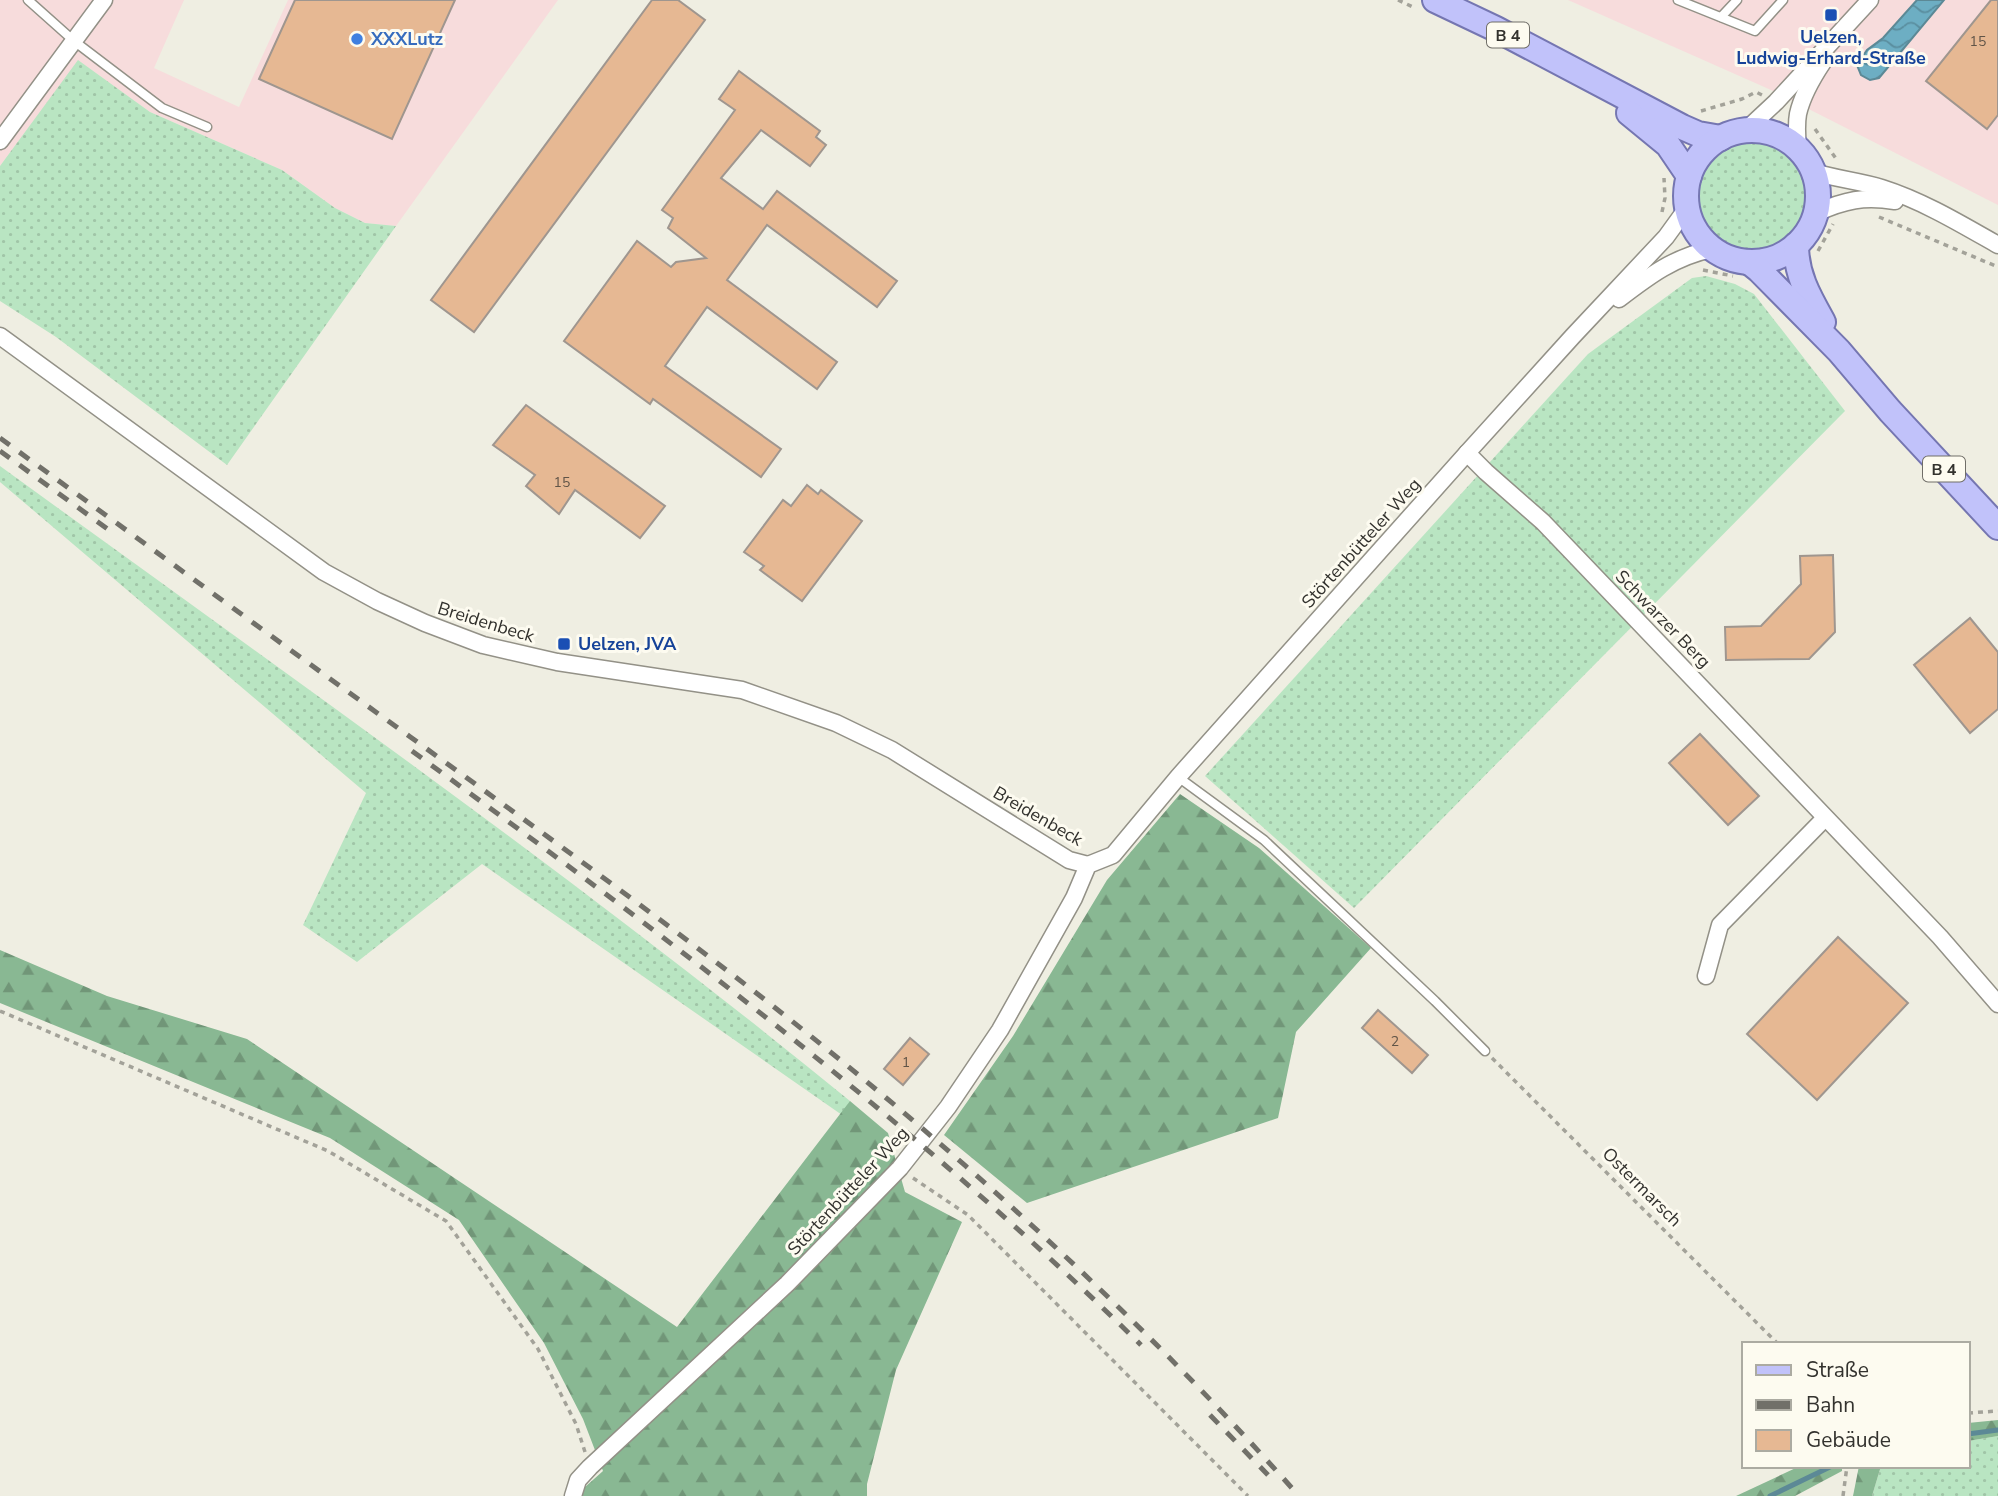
<svg xmlns="http://www.w3.org/2000/svg" width="1998" height="1496" font-family="'Nunito Sans',sans-serif">
  <style>
    .commercial { fill: #f7dcdc }
    .grass { fill: url(#grass-dots) }
    .forest { fill: url(#forest-firs) }
    .water { fill: url(#water-waves); stroke: #5c8996; stroke-width: 2 }
    .lines { fill: none; stroke-linecap: round; stroke-linejoin: round }
    .stream { stroke: #5c8996; stroke-width: 5 }
    .building { fill: #e6b893; stroke: #9f968f; stroke-width: 2 }
    .lane-casing { stroke: #939187; stroke-width: 11 }
    .street-casing { stroke: #939187; stroke-width: 19 }
    .primary-casing { stroke: #7576b1; stroke-width: 28 }
    .path { stroke: #a3a299; stroke-width: 3.5; stroke-dasharray: 5 5; stroke-linecap: butt }
    .lane { stroke: #fff; stroke-width: 8 }
    .street { stroke: #fff; stroke-width: 16 }
    .primary { stroke: #c1c2fa; stroke-width: 24 }
    .rail { stroke: #717069; stroke-width: 5; stroke-dasharray: 12 12; stroke-linecap: butt }
    .transit-dot { fill: #1a4fb4; stroke: #fdfbf0; stroke-width: 2.5 }
    .shop-dot { fill: #3f7fe0; stroke: #fdfbf0; stroke-width: 2.5 }
    .labels { text-anchor: middle; stroke-width: 6; stroke-linejoin: round; paint-order: stroke }
    .number-label { font-size: 14px; fill: #605447 }
    .shield { fill: #fdfbf0; stroke: #706e68; stroke-width: 2 }
    .shield-label { font-size: 16px; font-weight: bold; fill: #33322e }
    .transit-label { font-size: 18px; font-weight: bold; fill: #164399; stroke: #fdfbf0 }
    .shop-label { font-size: 18px; font-weight: bold; fill: #366cbe; stroke: #fdfbf0; text-anchor: start }
    .street-label { font-size: 18px; fill: #33322e; stroke: #fdfbf0 }
  </style>
  <defs>
    <pattern id="grass-dots" width="8" height="8" patternUnits="userSpaceOnUse" patternTransform="scale(1.75)"><rect width="8" height="8" fill="#b9e5c2"/><path d="M2 2h.1M6 6h.1" fill="none" stroke="#a0c5a7" stroke-width="1.8" stroke-linecap="round"/></pattern>
    <pattern id="forest-firs" width="22" height="20" patternUnits="userSpaceOnUse" patternTransform="scale(1.75)"><rect width="22" height="20" fill="#89b893"/><path d="M5 1l3.5 6h-7zM16 11l3.5 6h-7z" fill="#719678"/></pattern>
    <pattern id="water-waves" width="16" height="10" patternUnits="userSpaceOnUse" patternTransform="scale(1.75)"><rect width="16" height="10" fill="#6daec3"/><path d="M0 5q4-4 8 0t8 0" fill="none" stroke="#5a8e9f"/></pattern>
  </defs>
  <rect width="100%" height="100%" fill="#efeee2"/>
  <g class="commercial">
    <polygon points="0,0 184,0 154,68 239,107 288,0 295,0 259,79 392,139 455,0 558,0 396,226 365,223 335,208 282,170 150,112 79,61 0,166"/>
    <polygon points="1568,0 1998,0 1998,205 1771,90"/>
  </g>
  <g class="grass">
    <polygon points="78,60 150,112 282,170 335,208 365,223 396,226 227,465 56,337 0,301 0,166"/>
    <circle cx="1752" cy="196" r="56"/>
    <polygon points="1706,276 1735,284 1754,294 1845,411 1354,908 1205,776 1588,354 1692,278"/>
    <path d="M 0,466 C 286,674 576,877 850,1101 L 842,1115 L 482,864 L 357,962 L 303,925 L 366,793 L 0,482 Z"/>
    <polygon points="1998,1436 1998,1496 1872,1496 1881,1466 1968,1466 1968,1441"/>
  </g>
  <g class="forest">
    <polygon points="1180,794 1259,848 1371,948 1296,1032 1278,1118 1027,1203 944,1135 1013,1036 1107,880"/>
    <polygon points="0,950 107,996 247,1039 677,1327 850,1101 888,1133 905,1192 962,1222 896,1370 867,1484 867,1496 582,1496 585,1487 603,1471 583,1419 544,1343 459,1220 330,1138 0,1003"/>
    <polygon points="1998,1420 1998,1436 1968,1441 1968,1423"/>
    <polygon points="1800,1466 1842,1466 1842,1471 1795,1496 1736,1496"/>
    <polygon points="1859,1466 1881,1466 1872,1496 1853,1496"/>
  </g>
  <polygon class="water" points="1917,0 1944,0 1879,78 1870,80 1861,75 1857,65 1867,50 1883,38"/>
  <g class="lines">
    <g class="stream">
      <polyline points="1968,1434 1998,1430"/>
      <polyline points="1770,1496 1832,1466"/>
    </g>
  </g>
  <g class="building">
    <polygon points="295,0 455,0 392,139 259,79"/>
    <polygon points="652,0 678,0 705,20 474,332 431,300"/>
    <polygon points="1991,0 1998,0 1998,115 1987,129 1926,81"/>
    <polygon points="739,71 820,131 816,137 826,145 810,166 761,130 721,178 763,209 777,191 897,281 877,307 767,225 727,280 837,362 817,389 707,307 665,366 781,449 761,477 653,399 650,404 564,341 637,241 671,267 676,262 706,258 668,228 673,218 662,210 735,110 719,99"/>
    <polygon points="526,405 665,506 640,538 575,490 559,514 526,486 535,475 493,445"/>
    <polygon points="807,485 818,494 821,490 862,521 802,601 760,570 764,566 744,552 783,500 791,506"/>
    <polygon points="1833,555 1835,632 1809,659 1726,660 1725,627 1761,626 1801,584 1800,556"/>
    <polygon points="1970,618 1998,652 1998,709 1970,733 1914,665"/>
    <polygon points="1700,734 1759,796 1728,825 1669,763"/>
    <polygon points="1838,937 1908,1003 1817,1100 1747,1034"/>
    <polygon points="1378,1010 1428,1055 1412,1073 1362,1028"/>
    <polygon points="910,1038 929,1054 903,1085 884,1069"/>
  </g>
  <g class="lines">
    <defs>
      <g id="lane">
        <polyline points="28,0 74,41 162,108 207,127"/>
        <polyline points="1678,0 1755,31 1783,0"/>
        <polyline points="1721,17 1737,0"/>
        <polyline points="1178,777 1264,840 1435,1001 1485,1051"/>
      </g>
      <g id="street">
        <polyline points="1746,130 1776,102 1870,0"/>
        <polyline points="0,141 104,0"/>
        <path d="M 1798,148 C 1797,137 1796,125 1798,114 C 1802,96 1813,77 1823,62"/>
        <path d="M 1814,172 C 1836,179 1860,181 1882,188 C 1923,201 1961,224 1998,245"/>
        <path d="M 1816,213 C 1845,200 1864,196 1895,201"/>
        <path d="M 1619,299 C 1649,276 1674,257 1712,249"/>
        <polyline points="0,336 324,572 377,601 425,623 483,645 557,662 742,690 836,723 892,750 1069,860 1088,865"/>
        <polyline points="1467,453 1486,472 1543,522 1940,937 1998,1004"/>
        <polyline points="1706,976 1720,925 1825,818"/>
        <polyline points="573,1496 578,1480 590,1467 787,1284 900,1168 948,1107 1000,1030 1074,898 1088,865 1113,855 1178,777 1467,453 1573,336 1666,237 1687,208"/>
      </g>
      <g id="primary">
        <polyline points="1435,0 1496,29 1682,127 1698,134 1721,138"/>
        <polyline points="1629,113 1668,145 1689,176"/>
        <circle cx="1752" cy="196" r="66"/>
        <path d="M 1796,245 C 1796,275 1809,297 1823,322"/>
        <polyline points="1749,262 1759,270 1839,351 1890,411 1998,527"/>
      </g>
    </defs>
    <use href="#lane" class="lane-casing"/>
    <use href="#street" class="street-casing"/>
    <use href="#primary" class="primary-casing"/>
    <g class="path">
      <polyline points="1398,0 1415,8"/>
      <polyline points="1701,111 1742,99 1756,92 1762,95"/>
      <polyline points="1815,129 1837,160"/>
      <polyline points="1662,212 1665,198 1664,178"/>
      <polyline points="1879,217 1998,267"/>
      <polyline points="1818,251 1833,224"/>
      <polyline points="1703,270 1733,276"/>
      <polyline points="0,1011 328,1151 446,1221 538,1349 576,1424 585,1452"/>
      <polyline points="1492,1058 1778,1344"/>
      <polyline points="913,1178 968,1215 1248,1496"/>
      <polyline points="1968,1413 1998,1411"/>
      <polyline points="1843,1496 1847,1466"/>
    </g>
    <use href="#lane" class="lane"/>
    <use href="#street" class="street"/>
    <use href="#primary" class="primary"/>
    <g class="rail">
      <path d="M 0,438 C 136,537 272,637 409,736 C 525,820 641,904 755,992 C 950,1144 1135,1311 1299,1496"/>
      <polyline points="0,451 109,530"/>
      <path d="M 412,751 C 667,937 915,1123 1141,1345"/>
      <polyline points="1210,1415 1268,1475"/>
    </g>
  </g>
  <g class="transit-dot">
    <rect x="1824" y="8" width="14" height="14" rx="3.5"/>
    <rect x="557" y="637" width="14" height="14" rx="3.5"/>
  </g>
  <circle class="shop-dot" cx="357" cy="39" r="7"/>
  <g class="labels">
    <g class="number-label">
      <text x="1978" y="46">15</text>
      <text x="562" y="487">15</text>
      <text x="1395" y="1046">2</text>
      <text x="906" y="1067">1</text>
    </g>
    <g class="shield">
      <rect x="1487" y="22.5" width="42" height="25" rx="5"/>
      <rect x="1923" y="456.5" width="42" height="25" rx="5"/>
    </g>
    <g class="shield-label">
      <text x="1508" y="41">B 4</text>
      <text x="1944" y="475">B 4</text>
    </g>
    <g class="transit-label">
      <text x="1831" y="43">Uelzen,<tspan x="1831" dy="21">Ludwig-Erhard-Straße</tspan></text>
      <text x="578" y="650" text-anchor="start">Uelzen, JVA</text>
    </g>
    <g class="shop-label">
      <text x="371" y="45">XXXLutz</text>
    </g>
    <g class="street-label">
      <text transform="translate(1361 543) rotate(-48)" y="6">Störtenbütteler Weg</text>
      <text transform="translate(1663 619) rotate(46)" y="6">Schwarzer Berg</text>
      <text transform="translate(486 622) rotate(17)" y="6">Breidenbeck</text>
      <text transform="translate(1038 816) rotate(30)" y="6">Breidenbeck</text>
      <text transform="translate(1642 1187) rotate(45)" y="6">Ostermarsch</text>
      <text transform="translate(848 1191) rotate(-47)" y="6">Störtenbütteler Weg</text>
    </g>
  </g>
  <rect x="1742" y="1342" width="228" height="126" fill="#fdfbf0" stroke="#acaba2" stroke-width="2"/>
  <rect x="1756" y="1365" width="35" height="10" fill="#c1c2fa" stroke="#acaba2" stroke-width="2"/>
  <text x="1806" y="1377" font-size="21" fill="#33322e">Straße</text>
  <rect x="1756" y="1400" width="35" height="10" fill="#717069" stroke="#acaba2" stroke-width="2"/>
  <text x="1806" y="1412" font-size="21" fill="#33322e">Bahn</text>
  <rect x="1756" y="1430" width="35" height="21" fill="#e6b893" stroke="#acaba2" stroke-width="2"/>
  <text x="1806" y="1447" font-size="21" fill="#33322e">Gebäude</text>
</svg>
